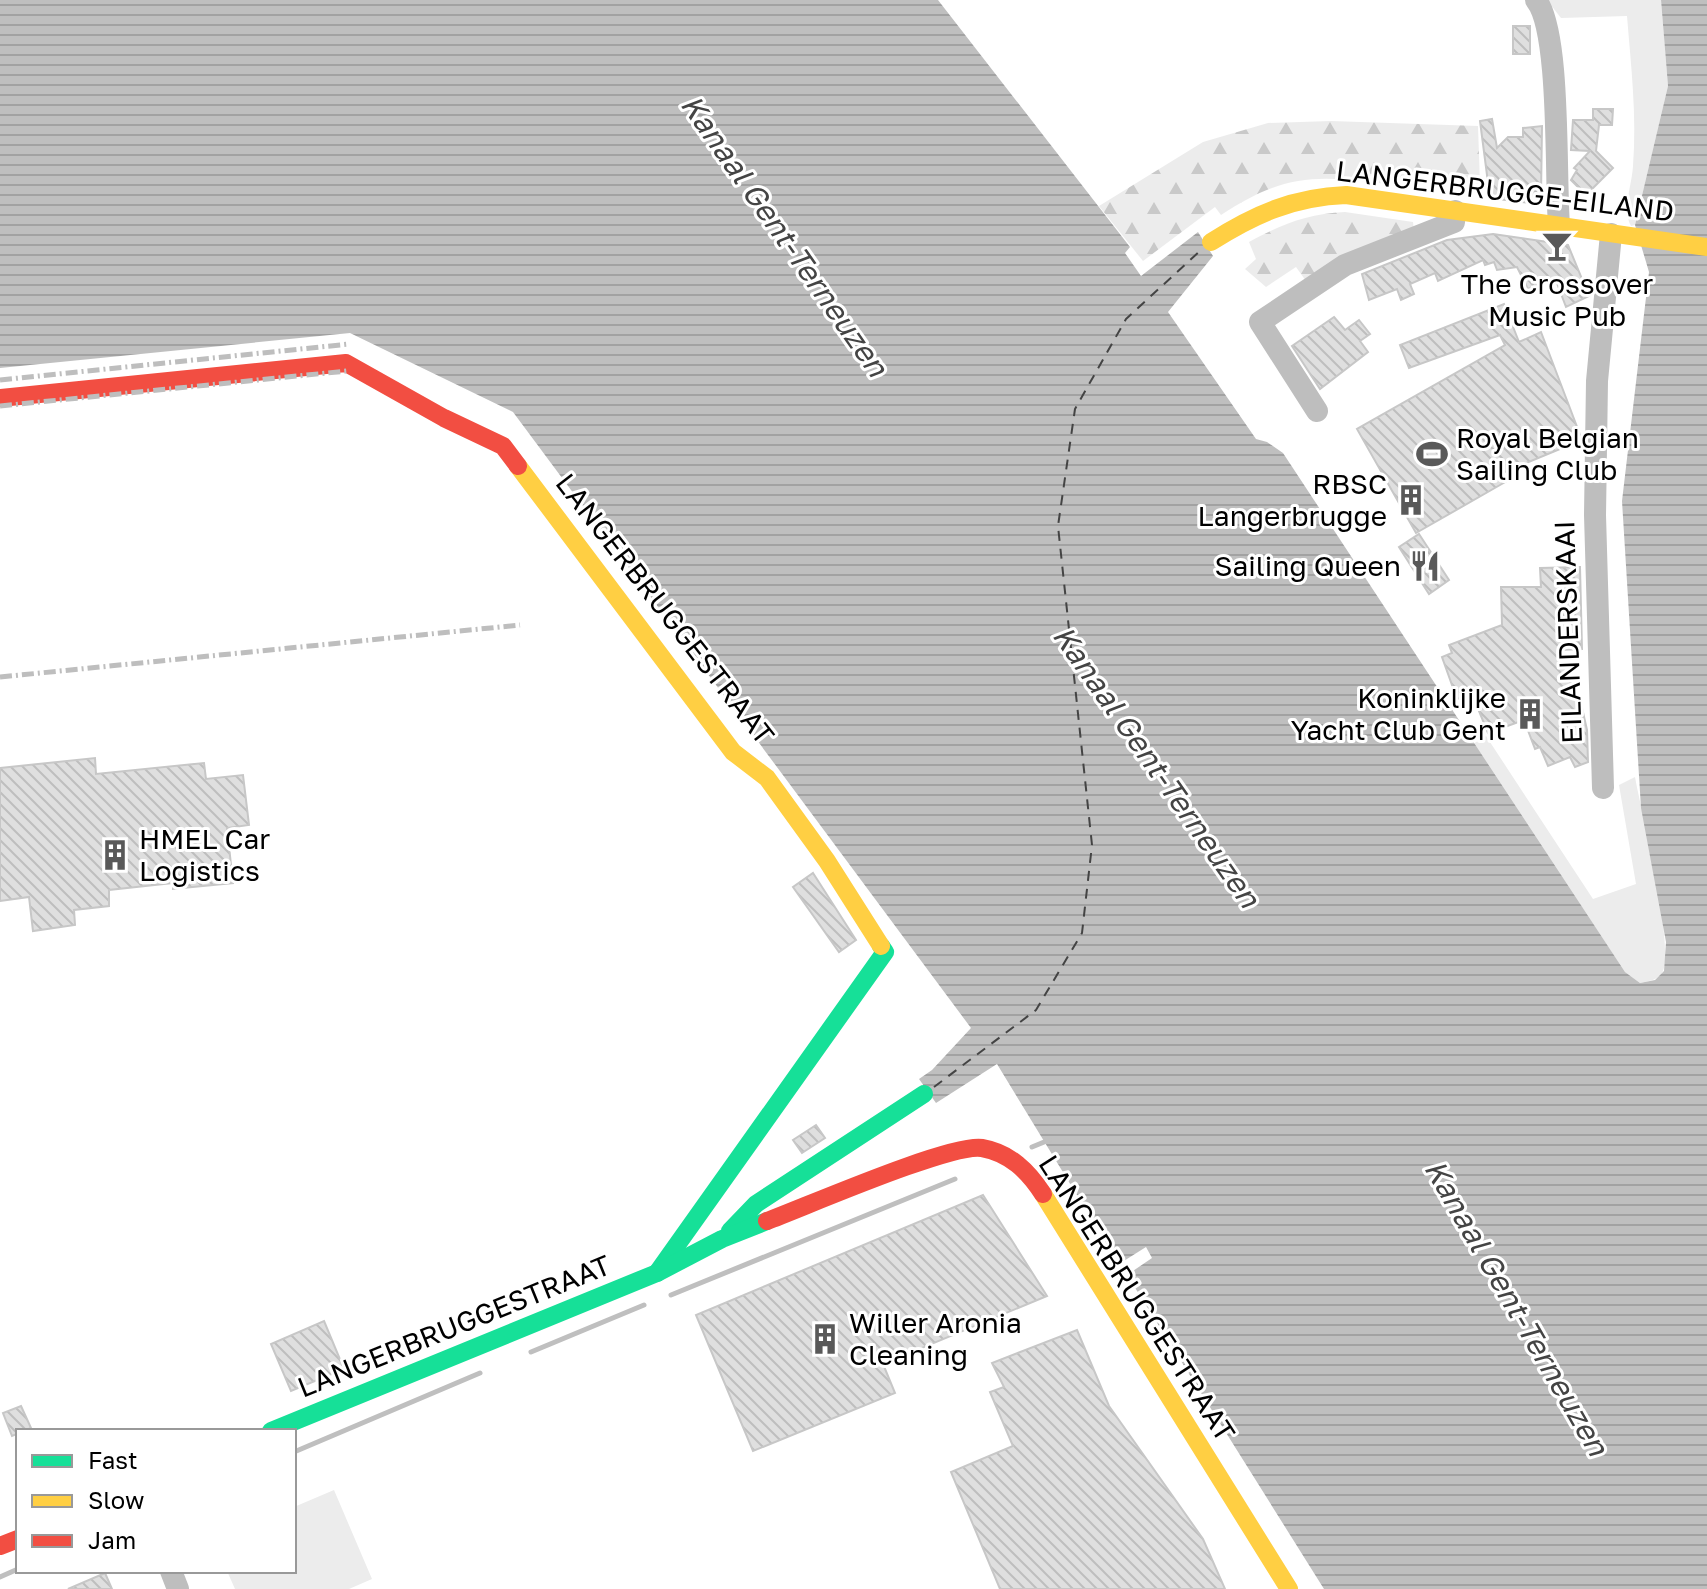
<svg xmlns="http://www.w3.org/2000/svg" width="1707" height="1589" font-family="'Golos Text',sans-serif">
  <style>
    .green { fill: #ececec }
    .forest { fill: url(#forest-firs) }
    .water { fill: url(#water-rules) }
    .lines { fill: none; stroke-linecap: round; stroke-linejoin: round }
    .stream { stroke: #bfbfbf; stroke-width: 5 }
    .ferry { stroke: #444; stroke-width: 2; stroke-dasharray: 10 8; stroke-linecap: butt }
    .building { fill: url(#building-back-hatch); stroke: #c7c7c7; stroke-width: 2 }
    .street { stroke: #bebebe; stroke-width: 22 }
    .fast { stroke: #16e098; stroke-width: 18 }
    .slow { stroke: #ffcf43; stroke-width: 18 }
    .jam { stroke: #f24e42; stroke-width: 18 }
    .rail { stroke: #bebebe; stroke-width: 5; stroke-dasharray: 12 4 2 4; stroke-linecap: butt }
    .labels { text-anchor: middle; stroke-width: 6; stroke-linejoin: round; paint-order: stroke }
    .street-label { font-size: 28px; fill: #000; stroke: #fff }
    .poi-label { font-size: 28px; fill: #000; stroke: #fff; text-anchor: start }
    .water-label { font-size: 30px; font-style: italic; fill: #444; stroke: #fff }
  </style>
  <defs>
    <pattern id="forest-firs" width="22" height="20" patternUnits="userSpaceOnUse" patternTransform="scale(2)"><rect width="22" height="20" fill="#ececec"/><path d="M5 1l3.5 6h-7zM16 11l3.5 6h-7z" fill="#c9c9c9"/></pattern>
    <pattern id="water-rules" width="6" height="5" patternUnits="userSpaceOnUse" patternTransform="scale(2)"><rect width="6" height="5" fill="#bfbfbf"/><path d="M0 2.5h6" fill="none" stroke="#a2a2a2"/></pattern>
    <pattern id="building-back-hatch" width="6" height="6" patternUnits="userSpaceOnUse" patternTransform="scale(2)"><rect width="6" height="6" fill="#dfdfdf"/><path d="M-1 5l2 2M0 0l6 6M5-1l2 2" fill="none" stroke="#bebebe"/></pattern>
  </defs>
  <rect width="100%" height="100%" fill="#fff"/>
  <g class="green">
    <path d="M 1547,0 L 1661,0 L 1668,86 L 1635,225 L 1631,226 C 1622,209 1632,185 1633,166 C 1637,116 1631,66 1627,16 L 1561,18 Z"/>
    <path d="M 1486,736 L 1593,899 L 1636,884 L 1619,785 L 1635,777 C 1641,810 1676,952 1662,973 C 1656,981 1648,981 1640,983 L 1625,972 L 1473,744 Z"/>
    <polygon points="334,1490 372,1579 349,1589 235,1589 227,1571 294,1571 294,1507"/>
  </g>
  <g class="forest">
    <path d="M 1331,121 L 1478,126 L 1480,184 L 1405,173 L 1403,186 C 1324,176 1290,169 1221,215 L 1215,207 L 1143,261 L 1099,206 L 1203,142 L 1268,123 Z"/>
    <path d="M 1345,212 L 1413,222 L 1414,230 L 1306,281 L 1296,267 L 1266,287 L 1245,269 L 1256,259 L 1249,242 C 1282,224 1307,214 1345,212 Z"/>
  </g>
  <polygon class="water" points="0,0 938,0 1130,247 1125,253 1141,276 1198,232 1213,256 1168,312 1256,439 1267,442 1283,453 1625,972 1640,983 1655,980 1664,971 1666,942 1641,808 1622,501 1649,272 1635,225 1668,86 1661,0 1707,0 1707,1589 1324,1589 1127,1275 1152,1258 1146,1247 1119,1264 997,1064 936,1103 919,1079 932,1070 971,1028 513,412 350,333 0,368"/>
  <g class="lines">
    <g class="stream">
      <polyline points="1032,1147 1049,1140"/>
      <polyline points="671,1295 955,1179"/>
      <polyline points="531,1352 644,1305"/>
      <polyline points="294,1452 480,1373"/>
      <polyline points="0,1577 18,1569"/>
    </g>
    <polyline class="ferry" points="934,1087 1036,1010 1082,933 1092,845 1058,526 1075,409 1126,319 1201,250"/>
  </g>
  <g class="building">
    <rect x="1513" y="26" width="17" height="28"/>
    <polygon points="1593,109 1613,109 1612,125 1599,125 1596,151 1613,168 1586,195 1571,180 1577,170 1574,168 1590,151 1571,150 1573,120 1593,120"/>
    <polygon points="1492,119 1497,148 1508,137 1523,137 1523,128 1542,126 1541,196 1530,203 1490,198 1480,121"/>
    <polygon points="1493,234 1568,245 1589,296 1566,307 1555,278 1528,289 1517,267 1497,270 1494,262 1485,265 1483,260 1438,281 1435,273 1410,284 1414,294 1401,300 1397,289 1369,300 1362,274 1447,240"/>
    <polygon points="1504,304 1519,342 1541,332 1582,440 1502,473 1507,481 1416,533 1357,429 1505,345 1500,335 1409,368 1400,345"/>
    <polygon points="1334,317 1345,330 1359,320 1370,334 1360,341 1368,352 1320,389 1292,346"/>
    <polygon points="1419,534 1449,580 1429,594 1399,547"/>
    <polygon points="1580,567 1582,649 1559,650 1577,700 1580,699 1587,730 1588,762 1575,767 1570,757 1548,766 1540,747 1535,749 1524,720 1488,733 1472,694 1457,699 1442,657 1452,653 1449,645 1502,625 1501,587 1541,587 1540,568"/>
    <polygon points="95,758 96,774 204,763 206,779 243,775 249,825 227,828 233,883 173,889 173,883 109,890 109,906 74,910 75,925 33,931 29,897 0,901 0,768"/>
    <polygon points="813,873 856,940 839,952 793,887"/>
    <polygon points="816,1125 825,1138 802,1153 793,1140"/>
    <polygon points="983,1195 1047,1296 883,1364 895,1393 753,1451 696,1315"/>
    <polygon points="324,1321 344,1369 291,1391 271,1344"/>
    <polygon points="1077,1330 1109,1406 1203,1539 1225,1589 1000,1589 951,1472 1013,1446 990,1392 1004,1387 992,1363"/>
    <polygon points="21,1406 31,1428 12,1436 3,1413"/>
    <polygon points="105,1573 112,1589 68,1589"/>
  </g>
  <g class="lines">
    <g class="street">
      <path d="M 1536,0 C 1561,31 1555,177 1559,225"/>
      <polyline points="1317,411 1260,322 1345,265 1454,222 1455,211"/>
      <polyline points="1603,788 1595,515 1597,381 1611,234"/>
      <polyline points="171,1571 178,1589"/>
    </g>
    <g class="fast">
      <polyline points="730,1231 756,1204 924,1094"/>
      <polyline points="657,1273 885,952 881,946"/>
      <polyline points="271,1431 657,1273 722,1239 767,1221"/>
    </g>
    <g class="slow">
      <path d="M 1211,242 C 1255,214 1294,197 1346,195 L 1707,247"/>
      <polyline points="518,466 733,752 767,778 827,861 881,946"/>
      <polyline points="1043,1194 1289,1589"/>
    </g>
    <g class="jam">
      <polyline points="0,398 346,363 444,418 503,446 518,466"/>
      <path d="M 767,1221 C 805,1207 951,1143 982,1148 C 1010,1153 1028,1171 1043,1194"/>
      <polyline points="0,1546 18,1539"/>
    </g>
    <g class="rail">
      <polyline points="0,380 349,344"/>
      <polyline points="0,406 347,371"/>
      <polyline points="0,677 520,625"/>
    </g>
  </g>
  <defs>
    <symbol id="bar-bare" viewBox="-9 -9 18 18"><path d="M-6-5H6L.8 .8V4.5H3.5V6h-7V4.5H-.8V.8Z" fill="#595959" stroke="#fff" stroke-width="2.5" paint-order="stroke"/></symbol>
    <symbol id="stadium-bare" viewBox="-9 -9 18 18"><path d="M0-5a6.5 5 0 1 0 0 10a6.5 5 0 1 0 0-10ZM-3.5-1.8h7v3.6h-7Z" fill="#595959" stroke="#fff" stroke-width="2.5" paint-order="stroke"/></symbol>
    <symbol id="building-bare" viewBox="-9 -9 18 18"><path d="M-4-6H4V6H1V3H-1V6H-4ZM-2.5-4.3h1.7v1.8h-1.7ZM.8-4.3h1.7v1.8H.8ZM-2.5-1h1.7V.8h-1.7ZM.8-1h1.7V.8H.8Z" fill="#595959" stroke="#fff" stroke-width="2.5" paint-order="stroke"/></symbol>
    <symbol id="restaurant-bare" viewBox="-9 -9 18 18"><path d="M-5-6h1v4h1v-4h1v4h1v-4h1v5L-1.5 .5V6h-2V.5L-5-1ZM5-6V6H3V1.5H1.5Q1.5-4 5-6Z" fill="#595959" stroke="#fff" stroke-width="2.5" paint-order="stroke"/></symbol>
  </defs>
  <g fill-rule="evenodd">
    <use href="#bar-bare" x="1535" y="224" width="44" height="44"/>
    <use href="#stadium-bare" x="1410" y="432" width="44" height="44"/>
    <use href="#building-bare" x="1389" y="478" width="44" height="44"/>
    <use href="#restaurant-bare" x="1403" y="544" width="44" height="44"/>
    <use href="#building-bare" x="1508" y="692" width="44" height="44"/>
    <use href="#building-bare" x="93" y="833" width="44" height="44"/>
    <use href="#building-bare" x="803" y="1317" width="44" height="44"/>
  </g>
  <g class="labels">
    <g class="street-label">
      <text transform="translate(1505 191) rotate(7)" y="10">LANGERBRUGGE-EILAND</text>
      <text transform="translate(665 609) rotate(52)" y="10">LANGERBRUGGESTRAAT</text>
      <text transform="translate(1568 632) rotate(-92)" y="10">EILANDERSKAAI</text>
      <text transform="translate(1137 1298) rotate(57)" y="10">LANGERBRUGGESTRAAT</text>
      <text transform="translate(454 1326) rotate(-22)" y="10">LANGERBRUGGESTRAAT</text>
    </g>
    <g class="poi-label">
      <text x="1557" y="294" text-anchor="middle">The Crossover<tspan x="1557" dy="32">Music Pub</tspan></text>
      <text x="1456" y="448">Royal Belgian<tspan x="1456" dy="32">Sailing Club</tspan></text>
      <text x="1387" y="494" text-anchor="end">RBSC<tspan x="1387" dy="32">Langerbrugge</tspan></text>
      <text x="1401" y="576" text-anchor="end">Sailing Queen</text>
      <text x="1506" y="708" text-anchor="end">Koninklijke<tspan x="1506" dy="32">Yacht Club Gent</tspan></text>
      <text x="139" y="849">HMEL Car<tspan x="139" dy="32">Logistics</tspan></text>
      <text x="849" y="1333">Willer Aronia<tspan x="849" dy="32">Cleaning</tspan></text>
    </g>
    <g class="water-label">
      <text transform="translate(784 236) rotate(55)" y="10">Kanaal Gent-Terneuzen</text>
      <text transform="translate(1156 767) rotate(55)" y="10">Kanaal Gent-Terneuzen</text>
      <text transform="translate(1516 1308) rotate(60)" y="10">Kanaal Gent-Terneuzen</text>
    </g>
  </g>
  <rect x="16" y="1429" width="280" height="144" fill="#ffffff" stroke="#999999" stroke-width="2"/>
  <rect x="32" y="1455" width="40" height="12" fill="#16e098" stroke="#999999" stroke-width="2"/>
  <text x="88" y="1469" font-size="24" fill="#000000">Fast</text>
  <rect x="32" y="1495" width="40" height="12" fill="#ffcf43" stroke="#999999" stroke-width="2"/>
  <text x="88" y="1509" font-size="24" fill="#000000">Slow</text>
  <rect x="32" y="1535" width="40" height="12" fill="#f24e42" stroke="#999999" stroke-width="2"/>
  <text x="88" y="1549" font-size="24" fill="#000000">Jam</text>
</svg>
